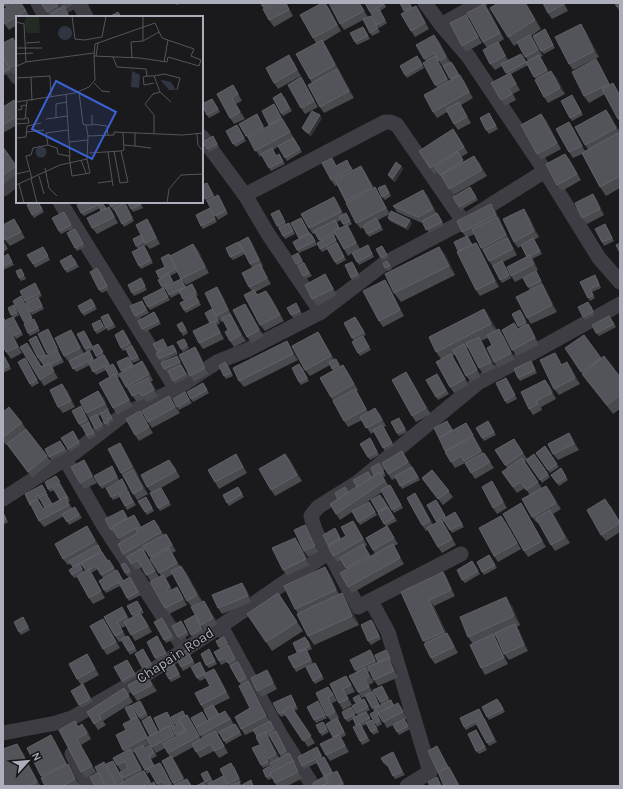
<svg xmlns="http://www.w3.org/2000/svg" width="623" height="789" font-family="Karla,sans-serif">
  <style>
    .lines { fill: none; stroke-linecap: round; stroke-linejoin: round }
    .minor { stroke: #3d3d43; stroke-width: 15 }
    .wall { fill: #484a4e; fill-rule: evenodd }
    .shaded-wall { fill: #313235 }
    .building { fill: #53545a; stroke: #616269 }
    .labels { text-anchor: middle; stroke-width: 3; stroke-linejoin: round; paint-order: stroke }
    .street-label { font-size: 14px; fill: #acaebc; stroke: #151517 }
    .inset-road { fill: none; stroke: #54555c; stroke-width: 1 }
    .view { fill: #3a61d2; fill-opacity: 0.15; stroke: #3a61d2; stroke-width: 2 }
    .inset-edge { fill: none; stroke: #acaebc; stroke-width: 2 }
  </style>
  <rect width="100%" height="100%" fill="#1a1a1c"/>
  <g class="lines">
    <g class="minor">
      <polyline points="38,3 45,16 70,3"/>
      <polyline points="79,3 86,17"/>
      <polyline points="425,3 442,26 468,56 545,171 599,258 620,282"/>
      <polyline points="442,26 448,21 480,3"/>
      <polyline points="3,57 17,77"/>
      <polyline points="202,137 245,195 268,234 321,312"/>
      <polyline points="3,189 17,178"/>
      <polyline points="245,195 385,122 390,122 397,125 463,221"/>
      <polyline points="60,202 176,389"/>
      <polyline points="65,459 105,528 185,650"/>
      <polyline points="3,499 74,453 122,416 176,389 217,362 247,350 321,312 385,263 470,218 545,171"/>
      <path d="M 329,552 C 319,539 315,533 311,516 L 318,507 L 358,482 L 478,383 L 620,304"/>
      <polyline points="371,601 388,632 430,772 407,786"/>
      <polyline points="221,626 329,552 358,607 461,554"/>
      <polyline points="3,733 56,723 72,718 139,679 221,626 280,734 313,786"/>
      <polyline points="72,754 89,786"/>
    </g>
  </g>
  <g class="wall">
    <polygon points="3,3 21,3 30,17 17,17 17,25 9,30 3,22 6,8"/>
    <polygon points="56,3 60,9 63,7 61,3 75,3 66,9 70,17 50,17 47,12"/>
    <polygon points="175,3 181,3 177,5"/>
    <polygon points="261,3 286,3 293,16 274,27 269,20 264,9"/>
    <polygon points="325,3 329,8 341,31 323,42 326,46 354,98 324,113 320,107 312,83 310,79 316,43 313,38"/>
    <polygon points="360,3 368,17 373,19 380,32 372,36 363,20 344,30 340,24"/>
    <polygon points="365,3 384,3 386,7 380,11 387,23 379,28"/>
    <polygon points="400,3 410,3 412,7 416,6 420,12 429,29 415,37 411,31 405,12"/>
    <polygon points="526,3 541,29 531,36 535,41 543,56 540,57 549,72 556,77 565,94 548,103 544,97 536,79 534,77 528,61 518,43 514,46 508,37"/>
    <polygon points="543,3 564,3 568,11 552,19 548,13"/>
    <polygon points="620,3 620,12 617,7"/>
    <polygon points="484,4 489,10 504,39 498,43 502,48 508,60 521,54 528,65 511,74 520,90 513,94 516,100 505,106 501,100 507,74 502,66 495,70 490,64 487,48 483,42"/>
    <polygon points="466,15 470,21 482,43 466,52 462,46"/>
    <polygon points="545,29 555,48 544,54 541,51"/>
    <polygon points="365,30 370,39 357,45 355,42"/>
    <polygon points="585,30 599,57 573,70 569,64"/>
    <path d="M 439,41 L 450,62 L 454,65 L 459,75 L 464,81 L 473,98 L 461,105 L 471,123 L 458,130 L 454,124 L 447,112 L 437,118 L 433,112 L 437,87 L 435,85 L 426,61 L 424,59 ZM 438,59 L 443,67 L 444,67 L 451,80 L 449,81 L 437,60 Z"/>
    <polygon points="3,43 17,44 17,72 13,74 11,71 12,72 4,75 3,74"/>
    <polygon points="420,59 424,68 407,78 405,75"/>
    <polygon points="293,61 301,76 278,89 274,83"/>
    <polygon points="600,65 610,85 613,83 620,94 620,122 618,119 605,94 589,103 584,96"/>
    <polygon points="305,84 318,107 305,114 301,108"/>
    <polygon points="202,85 204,91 202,92"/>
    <polygon points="237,91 242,101 236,104 245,119 234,124 230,118 217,94"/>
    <polygon points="284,96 292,111 283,116 281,113"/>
    <polygon points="574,98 583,115 572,121 570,118"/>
    <polygon points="214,102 220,112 209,118 207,115"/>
    <polygon points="17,105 17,125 3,133 3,107"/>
    <polygon points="276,107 302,152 287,161 279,146 273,150 276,156 279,154 285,164 271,171 262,155 260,157 251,142 246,136 257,114 265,128 269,125"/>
    <polygon points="606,110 620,132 620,188 606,196 600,187 582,154 573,158 569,152 573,128 585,151 588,149 585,145"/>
    <polygon points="489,113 498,129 489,134 486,130"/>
    <polygon points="541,114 546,120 561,149 541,160 537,154"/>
    <polygon points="322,118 311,136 304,131 302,128"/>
    <polygon points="237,125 246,141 236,147 233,144"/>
    <polygon points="453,129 468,153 461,157 464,162 479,162 487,176 454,195 438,172 434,174 430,168"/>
    <polygon points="213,136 219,147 209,152 207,149"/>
    <polygon points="3,147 17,166 17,174 3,185"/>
    <polygon points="565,154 570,160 581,180 562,191 557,185"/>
    <polygon points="337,165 351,166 353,170 365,172 374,188 375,187 379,194 390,214 378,220 383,230 369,237 364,227 361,229 356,223 337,185 335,186 331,180"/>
    <polygon points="401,166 403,169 395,182 390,178 388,175"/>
    <polygon points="207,183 215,197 218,195 220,198 228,214 218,220 208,202 207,202 205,199"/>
    <polygon points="470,187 478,200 461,210 459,207"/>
    <polygon points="387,188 391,196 385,200 382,197"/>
    <polygon points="428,196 436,213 437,213 439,216 444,225 429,233 423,222 422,223 397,212 393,206"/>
    <path d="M 334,197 L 338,203 L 344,215 L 346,213 L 352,224 L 348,226 L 351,231 L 360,249 L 368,245 L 374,257 L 359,265 L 352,253 L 348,256 L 336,235 L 334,236 L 346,260 L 337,265 L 328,249 L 322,252 L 320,249 L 320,241 L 316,233 L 313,234 L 309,228 ZM 341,220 L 344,226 L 340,228 L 337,222 Z"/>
    <polygon points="597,200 604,215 587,224 582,218"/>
    <polygon points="38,202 44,212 34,218 32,215"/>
    <polygon points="84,202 100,202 102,205 113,213 118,223 97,234 92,228 101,211 100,208 84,216 81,213"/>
    <polygon points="108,202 140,202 143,208 133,212 128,203 125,204 134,221 124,227 114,210 113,210"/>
    <polygon points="210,208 217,222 203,229 201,226"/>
    <polygon points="524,209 528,215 539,237 534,240 542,254 532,259 538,270 536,271 557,312 531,324 527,318 530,290 523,278 515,282 511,276 527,257 521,246 518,248 514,242"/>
    <polygon points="495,210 510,241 517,255 503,262 511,278 502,283 493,267 489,261 485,253 481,248 475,234 468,237 472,244 476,243 480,249 499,287 480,296 476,290 458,251 466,237 462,232"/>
    <polygon points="64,212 73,228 61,234 59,231"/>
    <polygon points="281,213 286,224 289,223 295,234 285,239 279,229 277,226"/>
    <polygon points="301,218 310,234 313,236 317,245 299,253 297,250 299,239 291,223"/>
    <polygon points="388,218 410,220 412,223 408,230 390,221"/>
    <polygon points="147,219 151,225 160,244 150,249 146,245 138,249 136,246 141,235"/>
    <polygon points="18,225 25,238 10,246 5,240"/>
    <polygon points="607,227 614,241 604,246 602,242"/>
    <polygon points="78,232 85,247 77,251 75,248"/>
    <polygon points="248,237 252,243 263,266 262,267 271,284 255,292 258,295 271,297 284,321 265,331 260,325 252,291 249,287 252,267 250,264"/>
    <polygon points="3,239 8,249 3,252"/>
    <polygon points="238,242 245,254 233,260 230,257"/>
    <polygon points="382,246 389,258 383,261 381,258"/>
    <polygon points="439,247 446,256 455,275 401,302 394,293"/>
    <polygon points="146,249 153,263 141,269 139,266"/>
    <polygon points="45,250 50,260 35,268 33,264"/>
    <polygon points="198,250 209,273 186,285 181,279 178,272 170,276 174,282 181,279 186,287 192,284 198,295 196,296 201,305 186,313 184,310 184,301 180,293 171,298 166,289 164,290 170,300 150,310 148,307 162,288 158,280 160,279 156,271 165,267 170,256"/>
    <polygon points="298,253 304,263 306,266 312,276 305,279 298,267 296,264"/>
    <polygon points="3,257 10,258 14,265 3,270"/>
    <polygon points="74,258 79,267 67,273 65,270"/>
    <polygon points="390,264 392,269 388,271 385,268"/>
    <polygon points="354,265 360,277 353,281 351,278"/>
    <polygon points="21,269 26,279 21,281 19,278"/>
    <polygon points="100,271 109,289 102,293 99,290"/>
    <polygon points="325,274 329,280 337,295 317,306 312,299"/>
    <polygon points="141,278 147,290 134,296 132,293"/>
    <polygon points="597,278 601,288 592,292 595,298 590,301 580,282"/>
    <polygon points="35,283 42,296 38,298 44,309 32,315 30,312 25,301"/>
    <polygon points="389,286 404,316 383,327 379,321"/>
    <polygon points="221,293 232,316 246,341 234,347 230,341 228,330 224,321 221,322 217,316 220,323 217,325 224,339 203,349 199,343 210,323 212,309"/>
    <polygon points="21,296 33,320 36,322 40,331 30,336 28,333 25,324 24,322"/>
    <polygon points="91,299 97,309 84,316 82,313"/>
    <polygon points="296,303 302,314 293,318 291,315"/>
    <polygon points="144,304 149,313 137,319 135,316"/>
    <polygon points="14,305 19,315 14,318 23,335 16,339 14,336 13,317 11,315"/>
    <polygon points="591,305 595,315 585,320 583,317"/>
    <polygon points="484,309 490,318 497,330 503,335 515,359 498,368 494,362 492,345 488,338 481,341 496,368 483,374 479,368 469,347 467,348 481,377 471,382 466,376 456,354 452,356 469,385 454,393 450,387 441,359 436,352"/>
    <polygon points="249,310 264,336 252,343 247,337"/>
    <polygon points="154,312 161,324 145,332 142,329"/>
    <polygon points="522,313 527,324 528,324 532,330 539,345 517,356 512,350 518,329 520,328 518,326"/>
    <polygon points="108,314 116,327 108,331 106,328"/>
    <polygon points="3,315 22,353 11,359 6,352"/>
    <polygon points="609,316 616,327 599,336 596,333"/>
    <polygon points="357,320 366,335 363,336 371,350 360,356 358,353 354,341 352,338"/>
    <polygon points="102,323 106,329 97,334 95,331"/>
    <polygon points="184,325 188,333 183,336 181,332"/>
    <polygon points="48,329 59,351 58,351 64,362 52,368 58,378 44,386 40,380 27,343 42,367 44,366 41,361 40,362 38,358 36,336 46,355 48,354 47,353"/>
    <path d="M 71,330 L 75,336 L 84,353 L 86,352 L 85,349 L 86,334 L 93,347 L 98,344 L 110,365 L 115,367 L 120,377 L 117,378 L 133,406 L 117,415 L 113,408 L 110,377 L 106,370 L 96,375 L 90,365 L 76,372 L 70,362 L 69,362 L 64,356 ZM 93,350 L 97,358 L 94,360 L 90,351 Z"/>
    <polygon points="318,332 322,338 334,359 338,362 340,366 343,365 347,371 358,390 357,391 368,412 380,414 386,426 384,427 394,446 385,451 374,432 371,434 362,420 348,427 344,421 331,397 333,370 330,365 310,376 305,370"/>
    <polygon points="126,334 140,360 133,363 126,350 123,351 121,348"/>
    <polygon points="184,339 189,348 183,352 181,349"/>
    <polygon points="287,341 291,347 298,360 244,387 239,381"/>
    <polygon points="165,342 168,347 175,348 178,354 162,362 159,359 158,352 157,351"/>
    <polygon points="195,347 199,353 209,374 194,382 190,376"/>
    <polygon points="565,348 601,359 620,377 620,409 613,414 588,382"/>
    <polygon points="555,353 559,359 562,365 571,368 580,384 559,395 554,389"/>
    <polygon points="3,355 6,358 11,369 3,373"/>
    <polygon points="177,356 188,377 175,384 168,372 167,372 164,369"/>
    <polygon points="25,358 39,383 32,387 30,384"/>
    <polygon points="130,360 133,366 142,361 146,367 153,380 151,382 159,396 147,402 144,399 137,402 126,387 122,372 117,362"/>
    <polygon points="531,361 537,373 520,381 518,378"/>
    <polygon points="228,365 233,376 226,379 224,376"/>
    <polygon points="302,367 309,381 301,385 299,382"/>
    <polygon points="406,372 410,378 431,414 416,422 412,416"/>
    <polygon points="439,377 449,394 438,400 436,397"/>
    <polygon points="506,378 517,399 507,404 505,401"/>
    <polygon points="545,380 550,386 556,399 541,407 542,410 533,415 529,409"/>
    <polygon points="203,383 209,393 193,402 191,399"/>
    <polygon points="67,390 75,407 63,413 58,407"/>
    <polygon points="98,391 103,397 109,410 108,411 114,421 111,423 105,412 104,413 111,425 107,427 101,415 98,416 104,428 97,432 86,413"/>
    <polygon points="185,392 192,403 179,410 177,407"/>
    <polygon points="169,396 180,413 152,428 148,422"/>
    <polygon points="81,406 90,423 89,423 96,436 89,440 82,427 81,427 79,424"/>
    <polygon points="140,411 144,417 153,433 139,441 135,435"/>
    <polygon points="3,412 22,423 26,429 6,445 3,441"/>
    <polygon points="401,421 407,432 399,436 397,433"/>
    <polygon points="447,421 453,430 466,423 470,429 483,453 484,453 494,468 475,479 465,463 455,468 451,462 439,438"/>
    <polygon points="488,421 496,435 484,441 482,438"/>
    <polygon points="73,431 81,445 70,452 68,449"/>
    <polygon points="569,433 573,439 579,450 558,460 553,454"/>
    <polygon points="514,439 527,459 534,454 550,477 542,483 526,460 524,462 542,488 546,486 551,492 561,509 553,514 570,543 555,551 551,545 538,522 537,523 532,517 530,495 525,488 517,493 502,472 507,468 495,450"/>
    <polygon points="60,441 67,452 52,460 49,457"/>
    <polygon points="372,441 379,455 370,460 368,457"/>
    <polygon points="7,444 47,456 51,462 32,478"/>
    <polygon points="545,446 559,467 550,473 536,453"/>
    <polygon points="124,449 148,494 137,500 121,473"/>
    <polygon points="236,454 240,461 247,473 219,489 215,482"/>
    <polygon points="285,454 290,460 302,481 275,496 271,490"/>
    <polygon points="406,457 420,480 402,489 396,478 392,480 388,474"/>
    <polygon points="84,460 88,466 97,483 84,489 80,483"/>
    <polygon points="112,466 119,480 102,489 100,486"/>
    <polygon points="174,466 180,477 161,488 171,505 160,511 158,508 152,493 147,487"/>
    <polygon points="381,466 386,476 383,477 389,486 392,488 403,508 394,513 382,492 357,509 369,502 377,515 360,525 352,512 340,520 336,514 348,492 374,475"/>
    <polygon points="561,468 568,480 559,486 551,475"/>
    <polygon points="432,470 453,497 443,505 422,478"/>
    <path d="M 56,476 L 70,501 L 68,502 L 72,508 L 77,510 L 82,518 L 69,525 L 64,516 L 44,527 L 39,521 L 25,494 L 44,488 L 48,495 L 47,495 L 52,504 L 60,500 L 54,490 L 50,492 L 48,489 ZM 40,499 L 45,508 L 44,509 L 38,500 Z"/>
    <polygon points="122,479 129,492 128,492 136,505 127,510 120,497 113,500 111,497"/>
    <polygon points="238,487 244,497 229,506 227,503"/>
    <polygon points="496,487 507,508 497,514 493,508"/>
    <polygon points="383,498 397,521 387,526 398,544 394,546 404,564 352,593 348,587 347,570 341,560 337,562 333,556 329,545 323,535 337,532 341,539 346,536 353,521 357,527 367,545 365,547 371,556 375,554 373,550 386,527 371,500"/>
    <polygon points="419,499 433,525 437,523 427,505 438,503 446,517 457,515 464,527 452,533 444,521 443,522 456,545 442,553 438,547 428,530 426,531 422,525"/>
    <polygon points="148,500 154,511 147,515 145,512"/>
    <polygon points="610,505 620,522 620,532 606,541 601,535"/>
    <polygon points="525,510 546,547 528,557 524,551"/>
    <polygon points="3,512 8,522 3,525"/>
    <polygon points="125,513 128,518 134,515 141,527 154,520 164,535 166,534 170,540 176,551 172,553 180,567 186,572 202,601 192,607 187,601 173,574 166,578 172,590 177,587 181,593 187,605 169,614 165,608 161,576 146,550 144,551 159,577 151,582 142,567 135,570 128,559 127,560 123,554 121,542 115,532 113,533 111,530"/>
    <polygon points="506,522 521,549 498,562 494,556"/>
    <polygon points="305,525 309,531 319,552 308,557 304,551"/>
    <path d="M 91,532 L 102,552 L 108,560 L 109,560 L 116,571 L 119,573 L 123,580 L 132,580 L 141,595 L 129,601 L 120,586 L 106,593 L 104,590 L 103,578 L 98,569 L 91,573 L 105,598 L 93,604 L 89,598 L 77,577 L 74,578 L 72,575 L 73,567 L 71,563 L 68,565 L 63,559 ZM 81,566 L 83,566 L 86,571 L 84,572 Z"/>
    <polygon points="300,544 310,565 287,576 283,570"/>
    <polygon points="489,555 497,568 484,575 482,572"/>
    <polygon points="472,561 480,574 465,583 462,580"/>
    <polygon points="127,566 132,574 127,576 125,573"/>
    <polygon points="325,567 331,576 339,594 348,602 359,625 314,645 308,636 298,613 295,609"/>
    <polygon points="443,572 447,578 455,596 434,606 446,633 451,639 458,653 435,664 431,658 425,643 401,592"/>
    <polygon points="242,583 246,589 252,602 222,614 218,608"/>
    <polygon points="278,593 303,631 272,651 266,642"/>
    <polygon points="137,601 144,613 141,614 152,632 135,641 126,626 121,628 126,637 128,636 130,639 137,651 130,655 122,641 119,642 115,636 104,617 126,613 129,619 133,617 132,615"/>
    <polygon points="204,601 208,607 218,624 205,631 201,625"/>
    <polygon points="512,606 520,625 517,627 519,630 528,651 509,660 504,654 496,636 495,637 497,641 508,664 485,675 481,668 473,644 468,637"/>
    <polygon points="23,617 30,630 21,635 19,632"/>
    <polygon points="103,619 107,625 120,648 107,655 103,649"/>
    <polygon points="197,619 204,632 193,638 191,635"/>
    <polygon points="371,620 374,623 381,639 371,645 368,641"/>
    <polygon points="164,621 174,639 166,643 164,640"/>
    <polygon points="183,624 189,635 180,640 178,637"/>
    <polygon points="157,636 168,656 158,661 155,658"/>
    <polygon points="224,637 237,662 238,662 240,665 248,681 241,685 230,666 227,662 221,665 219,661 220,649 216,641"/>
    <polygon points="308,640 312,649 307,651 313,663 296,672 294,668 297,653 293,643"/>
    <polygon points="209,649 217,664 209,668 206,665"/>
    <polygon points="370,650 375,657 377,663 388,653 392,662 391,662 399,677 378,686 374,680 370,671 368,672 374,682 369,685 380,706 381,705 380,702 382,686 390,701 391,700 394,705 403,709 407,718 405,720 410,729 399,735 393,725 387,728 381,718 380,718 378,715 376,711 374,711 372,708 366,696 362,698 358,692 357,672 355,670"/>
    <polygon points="145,652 154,667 145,672 143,669"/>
    <polygon points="189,653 195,664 183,671 181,667"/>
    <polygon points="87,654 91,660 99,675 81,685 77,679"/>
    <polygon points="129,663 137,677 124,684 122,681"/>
    <polygon points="315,663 324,679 315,684 313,681"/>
    <path d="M 202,665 L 206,673 L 214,669 L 218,675 L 230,698 L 214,706 L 219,714 L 230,717 L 234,725 L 235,724 L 237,727 L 242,735 L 226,744 L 220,733 L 218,734 L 228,753 L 219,758 L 214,751 L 200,758 L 193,747 L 173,758 L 185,780 L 187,779 L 192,786 L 158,786 L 150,772 L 147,774 L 145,770 L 135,752 L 133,753 L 143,771 L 144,771 L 148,777 L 152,784 L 157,786 L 117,786 L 115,764 L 124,781 L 125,781 L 123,778 L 128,768 L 121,771 L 117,765 L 125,752 L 123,750 L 126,730 L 131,720 L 131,705 L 148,737 L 150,736 L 150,716 L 158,732 L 160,731 L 167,712 L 175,726 L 176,725 L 175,724 L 187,715 L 191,721 L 201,739 L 202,738 L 200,735 L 202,712 L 208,721 L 209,720 L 204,710 L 201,705 L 210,686 L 206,678 L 200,681 L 197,678 ZM 150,744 L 156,753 L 165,748 L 170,757 L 173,783 L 174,785 L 173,786 L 164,769 L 160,763 L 154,766 L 151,759 L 157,756 L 152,748 L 145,748 L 144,747 Z"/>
    <polygon points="176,667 181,677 171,682 169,679"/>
    <polygon points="271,676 277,689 262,697 257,691"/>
    <polygon points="151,681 157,691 137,701 133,695"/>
    <path d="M 248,681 L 252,687 L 270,722 L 278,735 L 288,753 L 289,753 L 291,756 L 303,778 L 287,786 L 277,786 L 273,778 L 268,780 L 266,777 L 274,771 L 254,731 L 245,735 L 241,729 L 250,708 ZM 270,736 L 281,757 L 279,758 L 268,737 Z"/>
    <polygon points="350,682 355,692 347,695 352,705 343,710 339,703 330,684"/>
    <polygon points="85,687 93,702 81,708 79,705"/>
    <polygon points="328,687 333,693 337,701 332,703 339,718 338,719 346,735 341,738 349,752 330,761 326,755 333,738 331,721 327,716"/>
    <polygon points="124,688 133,702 103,721 106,725 98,730 87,712"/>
    <polygon points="291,695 298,709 294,711 315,743 308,747 286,715 281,717 279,714"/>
    <polygon points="361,698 362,700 364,699 370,710 358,716 356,713 356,704 355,702"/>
    <polygon points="318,701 327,718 316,723 314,720"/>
    <polygon points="500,702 505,712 489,720 487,717"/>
    <polygon points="142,704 148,716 141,720 139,717"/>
    <polygon points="479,709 486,722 497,742 489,746 477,724 466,730 464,727"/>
    <polygon points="353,710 356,717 366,712 371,721 374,723 379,732 373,735 367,724 362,726 370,741 362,745 360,741 357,726 353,719 348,722 345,719"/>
    <polygon points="375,711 382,724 377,727 375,723"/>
    <polygon points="323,722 329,732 322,736 320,733"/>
    <polygon points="79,726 87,730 91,739 81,745 96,772 86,778 81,772 59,730"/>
    <polygon points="476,730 487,750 479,754 476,751"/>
    <polygon points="55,741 67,764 68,764 72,770 80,785 78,786 45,786 42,777 27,748"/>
    <polygon points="17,744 23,753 40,785 42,786 4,786"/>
    <polygon points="259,745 271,765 263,768 261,765"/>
    <polygon points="319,750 323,758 326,760 333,773 337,771 345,786 331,786 327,779 331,786 314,786 324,777 317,763 304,769 302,766"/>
    <polygon points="395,755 405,775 395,779 388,765 386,766 384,763"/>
    <polygon points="234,766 241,782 239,783 242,786 229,786 228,784"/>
    <polygon points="207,771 213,781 223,776 228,786 209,786 208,785 207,785 205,782"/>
    <polygon points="437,777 442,786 430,786"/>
  </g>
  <g class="shaded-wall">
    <polygon points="286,3 293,16 289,10"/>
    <polygon points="325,3 329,8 341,31 337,25"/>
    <polygon points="359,3 360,3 368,17 364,11"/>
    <polygon points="525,3 526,3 541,29 535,20"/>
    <polygon points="484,4 489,10 504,39 500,33"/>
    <polygon points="64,6 68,12 70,17 69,17"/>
    <polygon points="416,6 420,12 429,29 425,23"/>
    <polygon points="466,15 470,21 482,43 478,37"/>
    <polygon points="581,24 585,30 599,57 594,51"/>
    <polygon points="434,35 439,41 451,63 446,57"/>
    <polygon points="530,35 535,41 543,56 538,50"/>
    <polygon points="322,40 326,46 339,71 335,65"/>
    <polygon points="498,42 502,48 509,62 505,56"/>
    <polygon points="289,55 293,61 301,76 297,70"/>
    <polygon points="539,55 543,61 551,76 547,70"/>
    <polygon points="435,56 439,62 451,85 447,79"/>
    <polygon points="596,59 600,65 613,90 609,84"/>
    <polygon points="337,69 342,75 354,98 349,91"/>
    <polygon points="551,71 556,77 565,94 560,88"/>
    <polygon points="510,73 514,79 520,90 516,84"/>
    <polygon points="460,75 464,81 473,98 469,92"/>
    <polygon points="613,83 620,94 620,97"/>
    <polygon points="233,85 237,91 242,101 238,94"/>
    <polygon points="232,98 236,104 245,119 240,112"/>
    <polygon points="459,102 463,108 471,123 467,117"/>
    <polygon points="274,104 286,125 294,138 281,118"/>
    <polygon points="606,110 611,116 620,134 616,128"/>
    <polygon points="257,114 261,121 267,133 263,127"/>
    <polygon points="541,114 546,120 561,149 557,143"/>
    <polygon points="320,115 322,118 311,136 309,133"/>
    <polygon points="569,122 573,128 586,152 582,146"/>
    <polygon points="565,154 570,160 581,180 577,174"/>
    <polygon points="474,156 479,162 487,176 482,170"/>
    <polygon points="361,166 365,172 376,193 372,187"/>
    <polygon points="401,166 403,169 395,182 393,178"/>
    <polygon points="375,187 379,194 390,214 386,208"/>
    <polygon points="423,190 428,196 438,215 433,209"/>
    <polygon points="593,194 597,200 604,215 600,209"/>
    <polygon points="334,197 338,203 346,218 341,212"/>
    <polygon points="491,204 495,210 501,221 496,215"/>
    <polygon points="109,207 113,213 118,223 114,217"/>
    <polygon points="524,209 528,215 539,237 534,231"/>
    <polygon points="497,217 501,223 510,241 506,235"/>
    <polygon points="14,219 18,225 25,238 21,232"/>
    <polygon points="147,219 151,225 160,244 156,238"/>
    <polygon points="410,220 412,223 408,230 406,227"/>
    <polygon points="347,225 351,231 360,249 356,243"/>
    <polygon points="248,237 252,243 263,266 259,260"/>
    <polygon points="507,238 511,244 517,255 513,249"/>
    <polygon points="3,239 8,249 4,243"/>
    <polygon points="476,243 480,249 499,287 495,281"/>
    <polygon points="193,244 198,250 209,273 205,267"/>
    <polygon points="439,247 446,256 455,275 449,266"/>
    <polygon points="530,255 534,261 538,270 534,264"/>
    <polygon points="260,264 264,270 271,284 267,278"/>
    <polygon points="325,274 329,280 337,295 333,289"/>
    <polygon points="385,280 389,286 404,316 400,310"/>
    <polygon points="542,284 546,290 557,312 552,305"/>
    <polygon points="217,287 221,293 232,316 228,310"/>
    <polygon points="266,291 271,297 284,321 280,315"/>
    <polygon points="245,304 249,310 264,336 259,330"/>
    <polygon points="484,309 490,318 498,333 491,324"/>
    <polygon points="230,314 234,320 246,341 241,335"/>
    <polygon points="4,319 8,326 22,353 18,347"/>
    <polygon points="214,321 218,327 224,339 220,333"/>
    <polygon points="528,324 532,330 539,345 535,338"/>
    <polygon points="48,329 50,332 59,351 57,348"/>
    <polygon points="499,329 503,335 515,359 511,353"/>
    <polygon points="71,330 75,336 84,354 80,348"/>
    <polygon points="318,332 322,338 335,362 331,356"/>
    <polygon points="479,337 483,343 496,368 491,362"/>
    <polygon points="287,341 291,347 298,360 293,354"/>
    <polygon points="464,344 468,350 481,377 477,370"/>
    <polygon points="195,347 199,353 209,374 205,368"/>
    <polygon points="555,353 559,359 565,371 561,365"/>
    <polygon points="451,354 455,360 469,385 465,379"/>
    <polygon points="142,361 146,367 153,380 149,374"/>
    <polygon points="567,362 571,368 580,384 575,378"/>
    <polygon points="343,365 347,371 358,390 354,384"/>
    <polygon points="406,372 410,378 431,414 426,408"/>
    <polygon points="115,374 119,380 133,406 129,400"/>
    <polygon points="148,378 153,384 159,396 154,390"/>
    <polygon points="545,380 550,386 556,399 552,393"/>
    <polygon points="62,384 67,390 75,407 71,401"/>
    <polygon points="355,389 359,395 370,415 366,409"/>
    <polygon points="98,391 103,397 109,410 105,404"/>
    <polygon points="169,396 173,402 180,413 175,407"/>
    <polygon points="375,408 380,414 386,426 382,420"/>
    <polygon points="140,411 144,417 153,433 149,427"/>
    <polygon points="466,423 470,429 477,441 473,435"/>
    <polygon points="569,433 573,439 579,450 574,444"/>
    <polygon points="473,437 478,443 485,457 481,451"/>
    <polygon points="120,443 124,449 136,473 132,467"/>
    <polygon points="402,451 406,457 413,468 408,462"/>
    <polygon points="285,454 290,460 302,481 297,475"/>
    <polygon points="84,460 88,466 97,483 92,476"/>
    <polygon points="169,460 174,466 180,477 176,471"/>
    <polygon points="133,470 138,476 148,494 143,488"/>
    <polygon points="492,481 496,487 507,508 503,502"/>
    <polygon points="546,486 551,492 561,509 556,503"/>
    <polygon points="415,493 419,499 435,527 430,521"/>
    <polygon points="521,503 525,510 546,547 542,541"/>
    <polygon points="550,510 555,516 570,543 565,537"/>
    <polygon points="134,515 138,521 144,532 140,526"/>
    <polygon points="501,516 506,522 521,549 517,543"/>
    <polygon points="154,520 159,526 166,539 161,532"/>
    <polygon points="441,520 446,526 456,545 452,539"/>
    <polygon points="353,521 357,527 367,545 363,539"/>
    <polygon points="305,525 309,531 319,552 315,546"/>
    <polygon points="87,526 91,532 100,547 95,541"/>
    <polygon points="387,526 391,532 398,544 394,538"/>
    <polygon points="166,534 170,540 176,551 172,545"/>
    <polygon points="295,538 300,544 310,565 306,559"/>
    <polygon points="393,544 397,550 404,564 400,558"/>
    <polygon points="142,548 146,554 159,577 155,571"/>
    <polygon points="169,548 173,554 182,569 177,563"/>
    <polygon points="181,566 186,572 202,601 197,595"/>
    <polygon points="325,567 331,576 342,599 336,590"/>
    <polygon points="89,569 93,575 105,598 101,591"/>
    <polygon points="443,572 447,578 455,596 451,590"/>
    <polygon points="163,575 168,581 174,593 170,587"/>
    <polygon points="242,583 246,589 252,602 248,596"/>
    <polygon points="177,587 181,593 187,605 183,599"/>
    <polygon points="342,593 348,602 359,625 352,616"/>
    <polygon points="506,597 512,606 520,625 514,616"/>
    <polygon points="429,600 434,606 449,638 444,632"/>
    <polygon points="204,601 208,607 218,624 213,618"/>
    <polygon points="122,607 126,613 131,623 127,617"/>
    <polygon points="140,613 145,619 152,632 148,626"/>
    <polygon points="103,619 107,625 120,648 116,642"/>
    <polygon points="371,620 374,623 381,639 379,636"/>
    <polygon points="515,624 519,630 528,651 524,645"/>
    <polygon points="447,633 451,639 458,653 454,647"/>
    <polygon points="493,634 497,641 508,664 504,658"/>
    <polygon points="370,650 375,657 379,667 375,661"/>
    <polygon points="87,654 91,660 99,675 95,669"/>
    <polygon points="388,658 393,664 399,677 394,671"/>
    <polygon points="365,668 369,674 374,682 369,676"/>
    <polygon points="214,669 218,675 230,698 226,692"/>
    <polygon points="267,670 271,676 277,689 273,683"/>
    <polygon points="147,675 151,681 157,691 152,685"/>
    <polygon points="346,676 350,682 355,692 351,685"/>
    <polygon points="365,679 369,685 373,693 369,687"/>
    <polygon points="248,681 252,687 271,722 266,716"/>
    <polygon points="328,687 333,693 337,701 333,695"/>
    <polygon points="343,689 347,695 352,705 348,699"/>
    <polygon points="328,697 332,703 339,718 335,712"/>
    <polygon points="398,703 403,709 407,718 403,712"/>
    <polygon points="187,715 191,721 203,742 199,736"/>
    <polygon points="137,717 141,723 151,743 147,737"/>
    <polygon points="484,718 486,722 497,742 494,739"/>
    <polygon points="270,721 278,735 288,754 286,751"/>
    <polygon points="82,724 87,730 91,739 87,733"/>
    <polygon points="169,726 174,732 178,741 174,735"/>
    <polygon points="476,730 478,733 487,750 485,747"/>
    <polygon points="215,731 220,737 228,753 224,746"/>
    <polygon points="265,732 269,738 281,760 276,754"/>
    <polygon points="51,735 55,741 70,770 66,764"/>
    <polygon points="339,735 344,741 349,752 345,746"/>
    <polygon points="77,739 81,745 96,772 92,766"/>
    <polygon points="17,744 23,753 40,786 39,786 37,782"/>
    <polygon points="130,749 135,755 145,775 141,769"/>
    <polygon points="393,752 395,755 405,775 402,772"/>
    <polygon points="171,756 176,762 187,784 183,778"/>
    <polygon points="293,761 297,768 303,778 298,772"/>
    <polygon points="104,762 108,769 117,786 116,786"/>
    <polygon points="160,763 164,769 173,786 172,786 171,784"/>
    <polygon points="68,764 72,770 80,785 75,779"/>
    <polygon points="449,767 453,773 460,786 459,786"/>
    <polygon points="144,771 148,777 153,786 150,782"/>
  </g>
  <g class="building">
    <polygon points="3,3 10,3 5,6"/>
    <polygon points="14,3 21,3 26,11 4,24 3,22 3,10"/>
    <polygon points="41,3 56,3 57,6 47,12"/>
    <polygon points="261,3 270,3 263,7"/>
    <polygon points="275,3 286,3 289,10 269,20 263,9"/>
    <polygon points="322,3 325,3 337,25 313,38 300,15"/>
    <polygon points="329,3 359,3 364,11 340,24"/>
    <polygon points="365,3 383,3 384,4 370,12"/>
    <polygon points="400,3 409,3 411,7 404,11"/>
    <polygon points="498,3 525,3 535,20 508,37 490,8"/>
    <polygon points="543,3 563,3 564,4 548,13"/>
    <polygon points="615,3 620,3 620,6 617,7"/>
    <polygon points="484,4 500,33 483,42 467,13"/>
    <polygon points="64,6 69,17 53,17 51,13"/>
    <polygon points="416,6 425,23 411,31 401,14"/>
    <polygon points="379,9 385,20 377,25 371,13"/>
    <polygon points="118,12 121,17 109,17"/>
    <polygon points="466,15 478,37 462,46 450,23"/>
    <polygon points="371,16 378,28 370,33 363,19"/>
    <polygon points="581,24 594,51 569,64 555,37"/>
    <polygon points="363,27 368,36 355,42 350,33"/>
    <polygon points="545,29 553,45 541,51 533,36"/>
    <polygon points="434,35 446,57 439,61 434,53 424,59 416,45"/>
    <polygon points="530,35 538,50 525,57 517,42"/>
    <polygon points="13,38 17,46 17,64 9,68 3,56 3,43"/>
    <polygon points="322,40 335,65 310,79 296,54"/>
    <polygon points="498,42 505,56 490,64 483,50"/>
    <polygon points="521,54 526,62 506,73 501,64"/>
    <polygon points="289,55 297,70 274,83 266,68"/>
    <polygon points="539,55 547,70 534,77 526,62"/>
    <polygon points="3,56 10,69 3,72"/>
    <polygon points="417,56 422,65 405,75 400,66"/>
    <polygon points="435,56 447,79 435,85 423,63"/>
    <polygon points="596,59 609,84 584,96 572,72"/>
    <polygon points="451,62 459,75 450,79 443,66"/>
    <polygon points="337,69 349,91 320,107 308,85"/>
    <polygon points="551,71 560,88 544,97 535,80"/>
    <polygon points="510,73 516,84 508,88 512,94 501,100 491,83"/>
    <polygon points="460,75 469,92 433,112 424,95"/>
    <polygon points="301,77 314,101 301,108 288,85"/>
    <polygon points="613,83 620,97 620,117 618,119 602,89"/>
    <polygon points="233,85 238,94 232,98 240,112 230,118 217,94"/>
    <polygon points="281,93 289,108 281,113 273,98"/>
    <polygon points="572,95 581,112 570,118 561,101"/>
    <polygon points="212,99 218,109 207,115 202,104"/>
    <polygon points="14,100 17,105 17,116 3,125 3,107"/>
    <polygon points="459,102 467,117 454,124 446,109"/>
    <polygon points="274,104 281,118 269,125 262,111"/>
    <polygon points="606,110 616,128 585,145 575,127"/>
    <polygon points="312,111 320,115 309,133 302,128"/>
    <polygon points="489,113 496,126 486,130 480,118"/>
    <polygon points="257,114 263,127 246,136 239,124"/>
    <polygon points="541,114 557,143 537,154 521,125"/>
    <polygon points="282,119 290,132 255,151 248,137"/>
    <polygon points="569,122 582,146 569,152 556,129"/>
    <polygon points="237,125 244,138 233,144 226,131"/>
    <polygon points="453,129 464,147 430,168 419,151"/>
    <polygon points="620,132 620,176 600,187 582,153"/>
    <polygon points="213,136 217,144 207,149 203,142"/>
    <polygon points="293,138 300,149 285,158 278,146"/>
    <polygon points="3,147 16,166 3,175"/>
    <polygon points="272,148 276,156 279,154 283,161 269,168 261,154"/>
    <polygon points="458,152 463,160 440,175 435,167"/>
    <polygon points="565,154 577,174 557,185 546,164"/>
    <polygon points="474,156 482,170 449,189 441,175"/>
    <polygon points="332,158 336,166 347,160 351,169 331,180 322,163"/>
    <polygon points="396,162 401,166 393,178 388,175"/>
    <polygon points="361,166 372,187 346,201 335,180"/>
    <polygon points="207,183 213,195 205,199 202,193 202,185"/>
    <polygon points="385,185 389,193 382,197 378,188"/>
    <polygon points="375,187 386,208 356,223 346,203"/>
    <polygon points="470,187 476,197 459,207 453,197"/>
    <polygon points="423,190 433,209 418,217 393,206"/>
    <polygon points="593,194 600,209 582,218 575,203"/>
    <polygon points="218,195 226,211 215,216 207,201"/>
    <polygon points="334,197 341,212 309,228 301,214"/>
    <polygon points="33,202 38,202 42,209 32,215 27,205"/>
    <polygon points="84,202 100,202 100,204 81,213 77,205"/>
    <polygon points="108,202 121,202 111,207"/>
    <polygon points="127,202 139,202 141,204 131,209"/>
    <polygon points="125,203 132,218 122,224 114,208"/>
    <polygon points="103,204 106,208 101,211 99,206"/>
    <polygon points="491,204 496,215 462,232 457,221"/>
    <polygon points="109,207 114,217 92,228 87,218"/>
    <polygon points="210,208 215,219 201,226 196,215"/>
    <polygon points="524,209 534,231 514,242 503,219"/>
    <polygon points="279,210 285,222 277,226 271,214"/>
    <polygon points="391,211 410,220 406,227 388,218"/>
    <polygon points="64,212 71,225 59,231 52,218"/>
    <polygon points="346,213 350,221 343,224 339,217"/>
    <polygon points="437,213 442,222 426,230 422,221"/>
    <polygon points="497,217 506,235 481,248 472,229"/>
    <polygon points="301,218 309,233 299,238 291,223"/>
    <polygon points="376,218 381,227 367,234 363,226"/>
    <polygon points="14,219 21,232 5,240 3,236 3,225"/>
    <polygon points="147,219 156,238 145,243 136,225"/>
    <polygon points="335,220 339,229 334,231 335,232 319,240 314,231"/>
    <polygon points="289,223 293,231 283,236 279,228"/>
    <polygon points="605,224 612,238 602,242 595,229"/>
    <polygon points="347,225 356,243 344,249 334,231"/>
    <polygon points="75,229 83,244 75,248 67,233"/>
    <polygon points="310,233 315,241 297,250 293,242"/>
    <polygon points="141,235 144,241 136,246 133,239"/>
    <polygon points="333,235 336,240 320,249 317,243"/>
    <polygon points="467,236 472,245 458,251 454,242"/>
    <polygon points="248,237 259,260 250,264 239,242"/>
    <polygon points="507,238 513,249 489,261 483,250"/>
    <polygon points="533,238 540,251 530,256 530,255 527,257 521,245"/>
    <polygon points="238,242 243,251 230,257 226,248"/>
    <polygon points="337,243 344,257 335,262 327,248"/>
    <polygon points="476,243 495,281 476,290 457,252"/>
    <polygon points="620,243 620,253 616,245"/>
    <polygon points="193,244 205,267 181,279 170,256"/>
    <polygon points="368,245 372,254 357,262 352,253"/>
    <polygon points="144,246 151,260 139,266 132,252"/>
    <polygon points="382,246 387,255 381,258 376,249"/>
    <polygon points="43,247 48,256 33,264 27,255"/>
    <polygon points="439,247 449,266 394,293 385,274"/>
    <polygon points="298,253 302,261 296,264 292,256"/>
    <polygon points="8,254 12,262 3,266 3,257"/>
    <polygon points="169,254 176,269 159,278 156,271 165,267 161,258"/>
    <polygon points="71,255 76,264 65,270 60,261"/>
    <polygon points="530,255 534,264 511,276 507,267"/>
    <polygon points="387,261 390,266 385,268 383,263"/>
    <polygon points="502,261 509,275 500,280 493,266"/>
    <polygon points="352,262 358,274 351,278 345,265"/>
    <polygon points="304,263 309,273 303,276 298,266"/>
    <polygon points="260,264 267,278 249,287 242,273"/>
    <polygon points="97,268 107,286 99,290 90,272"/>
    <polygon points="21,269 24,275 19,278 16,271"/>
    <polygon points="536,271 541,281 528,287 523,278"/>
    <polygon points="169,274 172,281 162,287 158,280"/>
    <polygon points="325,274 333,289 312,299 305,285"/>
    <polygon points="595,275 599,285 590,289 593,295 588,298 580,282"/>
    <polygon points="141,278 145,286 132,293 128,285"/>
    <polygon points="181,279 185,287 169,295 165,287"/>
    <polygon points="385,280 400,310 379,321 363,291"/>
    <polygon points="35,283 40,293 25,301 20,291"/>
    <polygon points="192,284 196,292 183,299 179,291"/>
    <polygon points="542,284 552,305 527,318 516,297"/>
    <polygon points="217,287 228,310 216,316 205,293"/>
    <polygon points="163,288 168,297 148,307 143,298"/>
    <polygon points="254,290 257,295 266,291 280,315 260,325 244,295"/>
    <polygon points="195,295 199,302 184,310 180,303"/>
    <polygon points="21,296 32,318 24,322 13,301"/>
    <polygon points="38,297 42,306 30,312 26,303"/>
    <polygon points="91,299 95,306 82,313 78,306"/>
    <polygon points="142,301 146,310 135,316 130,306"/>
    <polygon points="588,302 593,312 583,317 578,307"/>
    <polygon points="296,303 300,311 291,315 287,308"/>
    <polygon points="245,304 259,330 247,337 233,310"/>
    <polygon points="14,305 17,312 11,315 8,308"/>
    <polygon points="212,309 218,320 215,322 214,321 210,323 205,313"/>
    <polygon points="484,309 491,324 436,352 429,337"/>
    <polygon points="520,310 526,322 518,326 512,314"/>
    <polygon points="154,312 159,321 142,329 138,321"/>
    <polygon points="108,314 113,324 106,328 101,317"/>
    <polygon points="230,314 241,335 230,341 225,332 228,330 222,318"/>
    <polygon points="609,316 614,324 596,333 592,325"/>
    <polygon points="13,317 21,332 14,336 6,320"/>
    <polygon points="355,317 364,332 352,338 344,323"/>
    <polygon points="4,319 18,347 6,352 3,346 3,320"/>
    <polygon points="34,319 38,328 28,333 24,324"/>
    <polygon points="100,320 103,326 95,331 92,324"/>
    <polygon points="214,321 220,333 199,343 193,331"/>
    <polygon points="182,322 186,330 181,332 177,325"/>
    <polygon points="514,323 518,329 528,324 535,338 512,350 502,330"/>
    <polygon points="48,329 57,348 47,353 38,334"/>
    <polygon points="499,329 511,353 494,362 487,348 492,345 487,335"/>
    <polygon points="71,330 80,348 64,356 55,338"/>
    <polygon points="123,330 130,343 121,348 115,335"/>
    <polygon points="84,331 92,346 85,349 77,334"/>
    <polygon points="318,332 331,356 305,370 292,346"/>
    <polygon points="584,335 601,358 581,372 565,348"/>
    <polygon points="36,336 45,355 38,358 29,340"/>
    <polygon points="363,336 369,347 358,353 352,342"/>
    <polygon points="479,337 491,362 479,368 466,343"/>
    <polygon points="163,339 166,346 157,351 153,344"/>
    <polygon points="184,339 187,345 181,349 177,342"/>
    <polygon points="287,341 293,354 239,381 233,368"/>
    <polygon points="27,343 41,367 49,363 54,371 40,380 20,347"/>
    <polygon points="98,344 103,352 96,356 92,347"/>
    <polygon points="464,344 477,370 466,376 453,350"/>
    <polygon points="173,345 176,351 159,359 156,353"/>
    <polygon points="132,346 138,357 131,360 126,349"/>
    <polygon points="195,347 205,368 190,376 179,355"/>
    <polygon points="57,350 61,359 50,365 49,363 44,366 40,359"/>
    <polygon points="89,351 93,359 73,369 69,361"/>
    <polygon points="555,353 561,365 567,362 575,378 554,389 540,360"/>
    <polygon points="451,354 465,379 450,387 436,362"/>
    <polygon points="3,355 9,366 3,369"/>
    <polygon points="104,355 109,364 93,372 89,363"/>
    <polygon points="177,356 180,362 164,369 161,363"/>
    <polygon points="604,356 620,377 620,395 607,405 582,374"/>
    <polygon points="128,357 133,365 121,371 117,362"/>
    <polygon points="25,358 37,380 30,384 18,362"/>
    <polygon points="336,359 339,365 332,369 329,362"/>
    <polygon points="142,361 149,374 126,387 119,374"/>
    <polygon points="531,361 535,370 518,378 514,369"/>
    <polygon points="225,362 231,373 224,376 219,366"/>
    <polygon points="113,364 118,373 115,375 115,374 110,377 105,368"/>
    <polygon points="299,364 307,378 299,382 292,368"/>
    <polygon points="181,365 186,374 173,381 168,371"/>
    <polygon points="343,365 354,384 331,397 320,378"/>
    <polygon points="406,372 426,408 412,416 392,380"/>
    <polygon points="115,374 129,400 113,408 99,383"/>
    <polygon points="437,374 446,391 436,397 426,380"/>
    <polygon points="148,378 154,390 142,396 140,392 132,396 128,388"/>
    <polygon points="506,378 515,395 505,401 496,383"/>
    <polygon points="545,380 552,393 536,401 538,404 529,409 521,392"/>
    <polygon points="203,383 207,390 191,399 187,392"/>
    <polygon points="62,384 71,401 58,407 50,390"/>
    <polygon points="355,389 366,409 344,421 333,401"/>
    <polygon points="98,391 105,404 86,413 80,401"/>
    <polygon points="185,392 189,400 177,407 173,399"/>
    <polygon points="169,396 175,407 148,422 142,411"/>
    <polygon points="81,406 87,420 79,424 72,411"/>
    <polygon points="9,407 22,423 3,437 3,412"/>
    <polygon points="375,408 382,420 366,428 360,417"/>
    <polygon points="107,409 112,418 109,420 104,411"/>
    <polygon points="140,411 149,427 135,435 126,419"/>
    <polygon points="103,412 109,422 105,424 100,413"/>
    <polygon points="97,414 102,425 95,429 90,418"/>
    <polygon points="399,418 405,429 397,433 391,422"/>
    <polygon points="447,421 452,430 439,438 434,428"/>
    <polygon points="488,421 494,432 482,438 476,428"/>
    <polygon points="89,423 94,433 87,436 82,426"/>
    <polygon points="466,423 473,435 445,451 439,438"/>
    <polygon points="382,425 392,443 383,448 373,430"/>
    <polygon points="26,429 47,456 28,472 7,444"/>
    <polygon points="73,431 79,442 68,449 61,438"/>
    <polygon points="569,433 574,444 553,454 548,444"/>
    <polygon points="473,437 481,451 464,461 461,456 451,462 445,452"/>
    <polygon points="370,438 377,452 368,457 360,444"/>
    <polygon points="514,439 523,453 505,465 495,450"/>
    <polygon points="60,441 65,449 49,457 45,449"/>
    <polygon points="120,443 132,467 121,473 108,449"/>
    <polygon points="545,446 557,464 548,470 536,453"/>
    <polygon points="402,451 408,462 388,474 382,463"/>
    <polygon points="484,453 490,462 471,473 465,463"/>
    <polygon points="236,454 243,467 215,482 208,470"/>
    <polygon points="285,454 297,475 271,490 259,469"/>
    <polygon points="534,454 548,474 540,480 526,460"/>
    <polygon points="522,458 538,482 526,490 521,482 513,487 502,472"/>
    <polygon points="84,460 92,476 80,483 71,467"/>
    <polygon points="169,460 176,471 147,487 141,475"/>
    <polygon points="379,463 384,473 381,474 380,472 374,475 371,468"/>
    <polygon points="112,466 117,477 100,486 94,476"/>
    <polygon points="412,467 418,477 400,486 395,476"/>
    <polygon points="561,468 566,477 557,483 551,475"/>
    <polygon points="133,470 143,488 133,494 123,475"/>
    <polygon points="432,470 449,491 438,499 422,478"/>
    <polygon points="368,472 371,477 357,487 353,480"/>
    <polygon points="380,472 385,481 336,514 330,504"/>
    <polygon points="56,476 60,482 48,489 45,482"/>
    <polygon points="122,479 127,489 111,497 106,488"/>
    <polygon points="492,481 503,502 493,508 482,487"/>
    <polygon points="60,484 68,498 66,499 65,497 60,500 53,488"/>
    <polygon points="42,485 46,492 35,497 36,499 30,503 31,505 30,505 25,494"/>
    <polygon points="390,485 401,505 392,510 381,490"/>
    <polygon points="546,486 556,503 532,517 522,499"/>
    <polygon points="238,487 242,494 227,503 223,495"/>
    <polygon points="345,487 348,492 338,499 335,493"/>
    <polygon points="161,488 169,502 158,508 150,493"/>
    <polygon points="128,491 133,502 125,506 119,495"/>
    <polygon points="415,493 430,521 422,525 407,498"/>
    <polygon points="46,494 52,504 45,508 39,497"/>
    <polygon points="380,495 387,507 378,512 371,500"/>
    <polygon points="65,497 69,505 39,521 30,503 37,499 43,509"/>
    <polygon points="146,497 152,508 145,512 138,501"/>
    <polygon points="605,499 620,523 601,535 587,510"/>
    <polygon points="436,500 445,516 436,521 427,505"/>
    <polygon points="369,502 375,512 358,522 352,511"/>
    <polygon points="521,503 542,541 524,551 503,514"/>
    <polygon points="75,507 79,515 67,522 62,514"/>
    <polygon points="388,507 394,518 384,524 378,513"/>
    <polygon points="123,510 127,518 112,527 113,528 111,530 105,519"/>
    <polygon points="550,510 565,537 551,545 536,518"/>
    <polygon points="455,512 462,524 450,530 443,519"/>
    <polygon points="3,513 6,519 3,521"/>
    <polygon points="134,515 140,526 118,538 112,527"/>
    <polygon points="501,516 517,543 494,556 479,528"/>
    <polygon points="154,520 161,532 123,554 118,544 138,533 136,530"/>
    <polygon points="441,520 452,539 438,547 427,528"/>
    <polygon points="353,521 363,539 333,556 328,546 346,536 341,527"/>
    <polygon points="305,525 315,546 304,551 294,530"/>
    <polygon points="87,526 95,541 63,559 55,544"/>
    <polygon points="387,526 394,538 373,550 366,538"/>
    <polygon points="335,528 340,538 328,545 323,535"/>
    <polygon points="166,534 172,545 150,557 143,546"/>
    <polygon points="295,538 306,559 283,570 272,548"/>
    <polygon points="363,544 369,555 346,568 340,558"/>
    <polygon points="393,544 400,558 348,587 340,573"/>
    <polygon points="98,545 101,551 73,567 69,561"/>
    <polygon points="142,548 155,571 146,575 138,560 131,564 127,557"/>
    <polygon points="169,548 177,563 159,573 150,559"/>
    <polygon points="102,552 107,561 109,560 114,568 101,575 96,566 86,571 81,563"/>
    <polygon points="489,555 495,565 482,572 477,562"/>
    <polygon points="472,561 478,571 462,580 457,570"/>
    <polygon points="125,563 130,571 125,573 121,565"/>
    <polygon points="79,564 82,569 72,575 69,570"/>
    <polygon points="181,566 197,595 187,601 171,571"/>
    <polygon points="325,567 336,590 295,609 284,586"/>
    <polygon points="89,569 101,591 89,598 77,576"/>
    <polygon points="117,570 123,581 130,577 138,592 127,598 119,582 104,590 99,581"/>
    <polygon points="443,572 451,590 429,600 444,632 423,641 401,592"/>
    <polygon points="163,575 170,587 166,589 168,592 177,587 183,599 165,608 150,582"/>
    <polygon points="242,583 248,596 218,608 212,595"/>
    <polygon points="278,593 297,622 266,642 247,614"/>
    <polygon points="342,593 352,616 308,636 297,614"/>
    <polygon points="506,597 514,616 468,637 460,617"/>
    <polygon points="137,601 142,610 132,615 127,606"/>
    <polygon points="204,601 213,618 201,625 191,607"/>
    <polygon points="122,607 127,617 117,622 123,632 115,636 104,617"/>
    <polygon points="140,613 148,626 131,635 124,622"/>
    <polygon points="195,615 202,629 191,635 184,621"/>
    <polygon points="23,617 28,627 19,632 14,622"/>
    <polygon points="162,618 172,636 164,640 154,622"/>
    <polygon points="103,619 116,642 103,649 90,626"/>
    <polygon points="371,620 379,636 368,641 361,625"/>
    <polygon points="181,621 187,632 178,637 172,626"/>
    <polygon points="515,624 524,645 504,654 495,633"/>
    <polygon points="447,633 454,647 431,658 424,644"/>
    <polygon points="493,634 504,658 481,668 470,645"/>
    <polygon points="128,636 135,648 128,651 121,639"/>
    <polygon points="157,636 166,653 155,658 147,642"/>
    <polygon points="224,637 227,643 219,647 216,641"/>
    <polygon points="305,637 310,646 297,652 293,643"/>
    <polygon points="228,645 235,659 228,663 225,658 219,661 214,652"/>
    <polygon points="143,649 151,664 143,669 135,654"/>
    <polygon points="209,649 215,661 206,665 201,654"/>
    <polygon points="306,649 311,660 294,668 288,657"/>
    <polygon points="187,650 193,661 181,667 175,656"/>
    <polygon points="370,650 375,661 355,670 350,660"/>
    <polygon points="386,650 390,658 389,659 388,658 378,662 375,655"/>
    <polygon points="87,654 95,669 77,679 69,664"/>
    <polygon points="388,658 394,671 374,680 368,667"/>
    <polygon points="127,660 135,674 122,681 114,667"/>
    <polygon points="200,662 205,674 197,678 191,667"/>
    <polygon points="238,662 246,678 239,682 230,666"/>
    <polygon points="315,663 322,676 313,681 306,667"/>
    <polygon points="174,664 179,674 169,679 164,670"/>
    <polygon points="365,668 369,676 365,679 369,687 358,692 349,676"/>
    <polygon points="214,669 226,692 201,705 195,693 210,686 204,674"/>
    <polygon points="267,670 273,683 257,691 251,678"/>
    <polygon points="147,675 152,685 133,695 128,685"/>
    <polygon points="346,676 351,685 343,689 348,699 339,703 330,684"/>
    <polygon points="248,681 266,716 241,729 235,717 250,708 239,686"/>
    <polygon points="83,684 90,699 79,705 71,691"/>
    <polygon points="382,686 388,698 380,702 373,690"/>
    <polygon points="328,687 333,695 328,697 335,712 327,716 316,693"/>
    <polygon points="124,688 129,696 99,715 101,719 94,724 87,712"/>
    <polygon points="373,692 379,705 372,708 365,695"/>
    <polygon points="291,695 296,706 292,708 291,706 283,711 284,712 279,714 273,703"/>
    <polygon points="359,695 361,699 355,702 353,698"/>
    <polygon points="364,699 368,707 356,713 352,706"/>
    <polygon points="497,699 503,709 487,717 482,707"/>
    <polygon points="391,700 393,705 378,713 379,714 378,715 375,708"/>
    <polygon points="140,701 146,713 139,717 132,705"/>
    <polygon points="318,701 325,715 314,720 307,707"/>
    <polygon points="398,703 403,712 383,722 378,713"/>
    <polygon points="131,705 137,717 131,720 125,708"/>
    <polygon points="213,705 219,715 209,720 204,710"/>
    <polygon points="291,706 311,736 303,741 283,711"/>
    <polygon points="351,707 355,714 345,719 342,712"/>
    <polygon points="479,709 483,717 464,727 460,718"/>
    <polygon points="183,711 185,716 179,719 180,721 175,724 171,717"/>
    <polygon points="225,711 230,719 200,735 196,727"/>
    <polygon points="375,711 380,721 375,723 370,714"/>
    <polygon points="167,712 174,725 170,727 169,726 160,731 154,718"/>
    <polygon points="202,712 207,721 196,727 191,718"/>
    <polygon points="366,712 370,718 356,725 353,718"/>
    <polygon points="187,715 199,736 168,753 163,744 186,731 179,719"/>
    <polygon points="150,716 158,732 150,736 142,721"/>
    <polygon points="137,717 147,737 123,750 116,735 126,730 123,724"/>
    <polygon points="337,718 344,732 333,737 326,724"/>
    <polygon points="484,718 494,739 487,743 476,723"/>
    <polygon points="404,719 408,726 397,732 393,725"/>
    <polygon points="372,720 377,729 371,732 366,723"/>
    <polygon points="75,721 78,727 82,724 87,733 77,739 92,766 81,772 59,730"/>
    <polygon points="270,721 274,729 266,734 265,732 257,736 253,730"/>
    <polygon points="323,722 327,729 320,733 316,725"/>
    <polygon points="180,723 185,730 176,735 172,728"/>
    <polygon points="235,724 240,732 224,741 219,732"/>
    <polygon points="360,724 367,738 360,741 353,727"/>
    <polygon points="169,726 174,735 152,747 147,738"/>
    <polygon points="476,730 485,747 476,751 468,734"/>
    <polygon points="215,731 224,746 214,751 211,744 196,752 192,744"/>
    <polygon points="276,731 286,751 280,754 269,735"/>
    <polygon points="265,732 276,754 268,759 256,737"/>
    <polygon points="51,735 66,764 41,776 27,748"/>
    <polygon points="339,735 345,746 326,755 320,744"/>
    <polygon points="17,744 37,782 28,786 4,786 3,783 3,749"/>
    <polygon points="143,745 144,748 150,745 154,753 149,756 154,766 145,770 134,750"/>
    <polygon points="259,745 268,762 261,765 252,748"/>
    <polygon points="437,746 448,767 438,772 428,751"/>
    <polygon points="317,747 321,756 302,766 298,757"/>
    <polygon points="130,749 141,769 123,778 120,772 128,768 125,761 117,765 113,758"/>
    <polygon points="393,752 402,772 393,776 386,762 384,763 381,758"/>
    <polygon points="289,753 294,762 293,761 274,771 270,763"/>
    <polygon points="171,756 183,778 173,783 162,761"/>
    <polygon points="324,757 332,772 324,776 316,761"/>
    <polygon points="113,761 124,782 120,784 121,786 117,786 106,764"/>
    <polygon points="293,761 298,772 275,783 270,773"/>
    <polygon points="104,762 116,786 105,786 95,767"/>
    <polygon points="160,763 171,784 167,786 165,786 162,781 157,784 148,768"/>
    <polygon points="231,763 239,778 228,784 220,769"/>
    <polygon points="68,764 75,779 62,786 45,786 41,778"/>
    <polygon points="270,766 273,771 270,773 271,775 266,777 263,770"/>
    <polygon points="449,767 459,786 444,786 438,772"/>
    <polygon points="144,771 150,782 142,786 121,786 120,784"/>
    <polygon points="207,771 211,779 205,782 201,774"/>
    <polygon points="337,771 343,783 337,786 331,786 326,776"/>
    <polygon points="98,772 99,773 105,786 95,786 90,777"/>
    <polygon points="223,776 228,786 209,786 208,784"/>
    <polygon points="325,776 328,783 322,786 314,786 313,783"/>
    <polygon points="437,777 440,784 436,786 430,786 428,782"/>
    <polygon points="187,779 191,786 173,786"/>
    <polygon points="251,780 253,786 242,786 242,785"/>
    <polygon points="154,782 156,786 147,786"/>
    <polygon points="204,782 206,786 196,786"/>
    <polygon points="239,782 241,786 232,786 231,785"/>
  </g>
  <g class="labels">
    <g class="street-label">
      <text transform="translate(175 655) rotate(-33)" y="5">Chapain Road</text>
    </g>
  </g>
  <g transform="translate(16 16)">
    <rect width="187" height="187" fill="#1a1a1c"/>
    <path d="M 11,0 L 23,0 L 24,17 L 10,17 L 8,6 Z" fill="#212b24"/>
    <path d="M42 17a7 7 0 1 1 14 0a7 7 0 1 1-14 0ZM 116,55 L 124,59 L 123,72 L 115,71 ZM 146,64 L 155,66 L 160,74 L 153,74 L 145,65 ZM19.5 136a5.5 5.5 0 1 1 11 0a5.5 5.5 0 1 1-11 0Z" fill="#2f3641"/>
    <path class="inset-road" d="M 56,0 L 59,23 L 68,24 L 86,21 L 90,0M 0,6 L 8,8 L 10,46 L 78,37M 127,25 L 143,16M 10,27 L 24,26M 0,32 L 1,50 L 10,46M 0,32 L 26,32M 0,38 L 17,37M 80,40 L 82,27M 97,41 L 101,51 L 130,53 L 131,60 L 138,60 L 144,76 L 137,78 L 129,88 L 138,99 L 138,117M 116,42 L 115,26 L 127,25 L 127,0M 148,46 L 152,24M 131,60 L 127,61 L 128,69 L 138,67M 138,60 L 148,58 L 164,62 L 161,74M 15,61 L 16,85M 0,62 L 34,60 L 35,80M 78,67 L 86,75 L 94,76M 63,76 L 67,108 L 70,109M 144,76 L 155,86M 50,78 L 54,141M 0,86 L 59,77 L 73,71 L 79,64 L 78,40 L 79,28 L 139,7 L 146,22 L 178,33 L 175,40 L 185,44 L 183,50 L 152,41 L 151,46 L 124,42 L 78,40M 2,94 L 6,93 L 5,90 L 11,89M 40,102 L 40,88 L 51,86M 0,103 L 9,103 L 11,85M 30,103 L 52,100M 0,108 L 13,107 L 12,102 L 9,102M 76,108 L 91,110 L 92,119M 11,116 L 28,114M 181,118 L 182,129 L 187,135M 72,120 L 70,109 L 76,109 L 76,99M 0,122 L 10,121 L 11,110 L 25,107M 53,126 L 72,124M 32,129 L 41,132 L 42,138 L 53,140 L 56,160 L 74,157 L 71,143M 108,129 L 119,130 L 119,117M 119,130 L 135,132M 105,135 L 108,134 L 107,117M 92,136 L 97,170M 73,137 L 105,135 L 112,166 L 104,167 L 98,135M 65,144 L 70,157M 29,152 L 33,172 L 41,180M 0,158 L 13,155M 23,160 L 28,178M 15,163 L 21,187M 16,163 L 10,140 L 15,139 L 17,132 L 32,129 L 30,117 L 52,114M 82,167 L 96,165M 3,168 L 8,187M 0,169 L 44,149 L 71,143 L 72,120 L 98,119 L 98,116 L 167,119 L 187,117M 151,187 L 153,173 L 165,159 L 187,158"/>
    <path class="view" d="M 40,65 L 100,96 L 76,143 L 16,113 Z"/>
    <rect width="187" height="187" class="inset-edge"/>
  </g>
  <rect width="623" height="789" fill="none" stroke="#acaebc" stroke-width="8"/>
  <g transform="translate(28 761) rotate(63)" stroke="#151517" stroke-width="3" paint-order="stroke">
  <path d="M0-3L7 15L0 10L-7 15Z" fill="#acaebc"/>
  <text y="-6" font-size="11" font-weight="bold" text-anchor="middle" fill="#acaebc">N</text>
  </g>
</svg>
